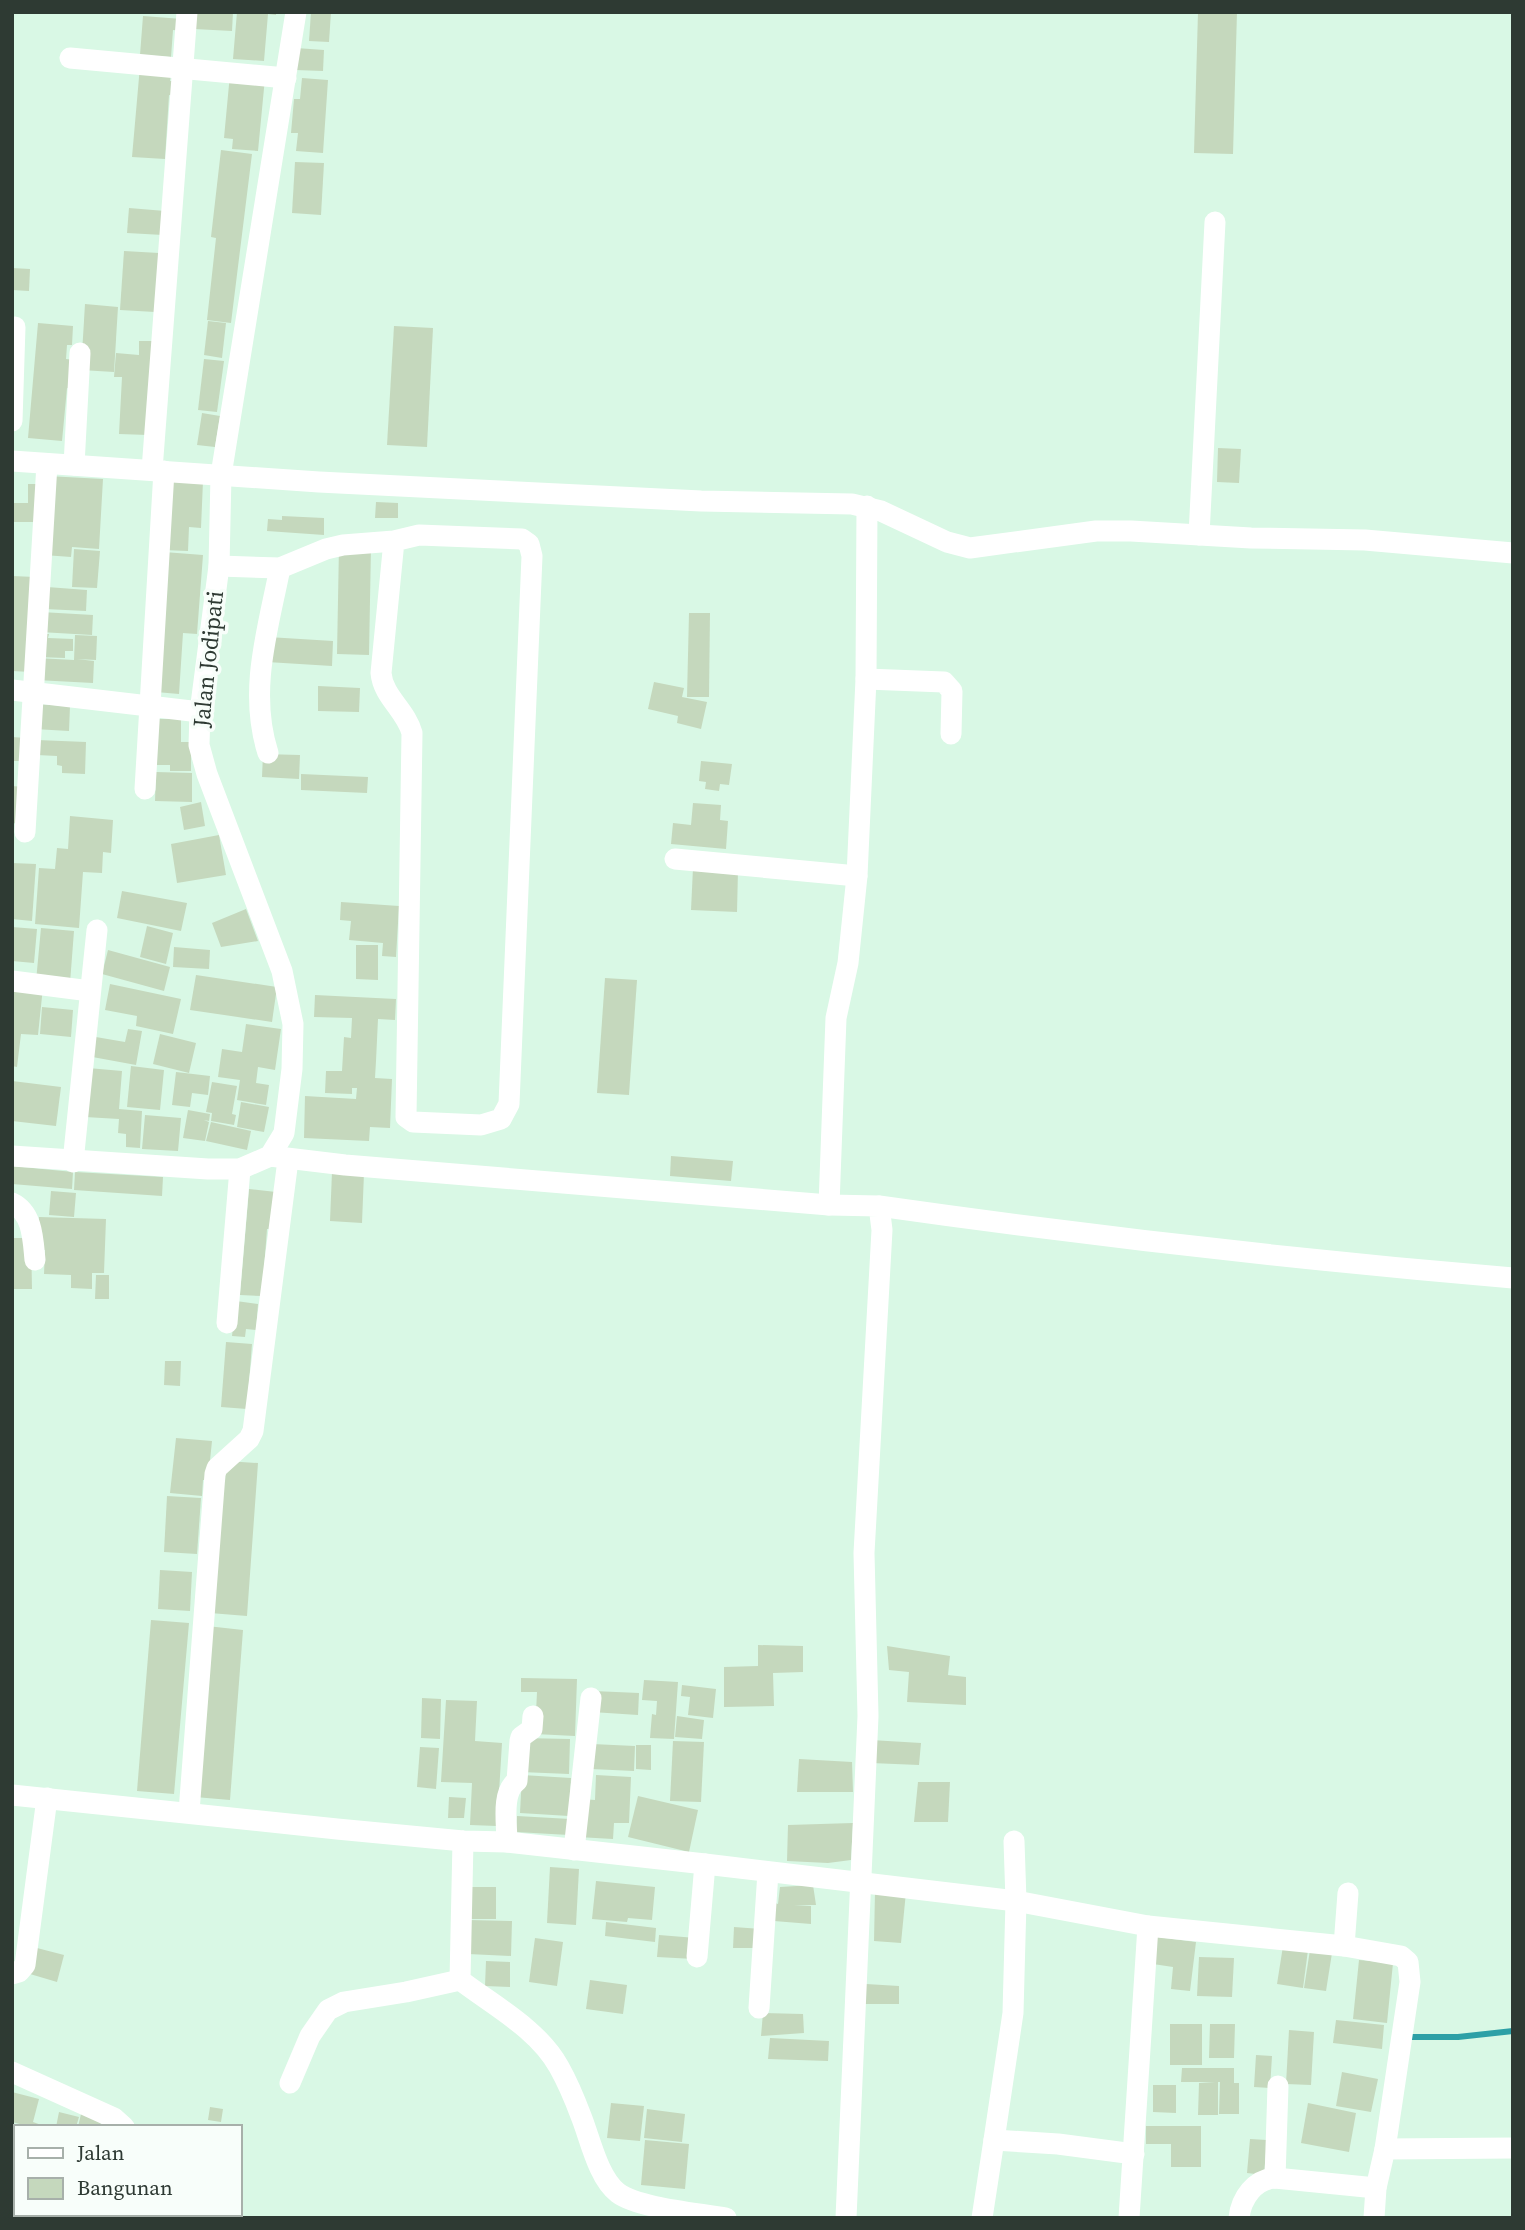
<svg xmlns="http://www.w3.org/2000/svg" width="1525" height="2230" font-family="'Source Serif 4',serif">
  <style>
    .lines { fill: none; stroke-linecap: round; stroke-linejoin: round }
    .stream { stroke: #2da0a6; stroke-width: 6 }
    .building { fill: #c5d8bd }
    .minor { stroke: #fff; stroke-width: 21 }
    .labels { text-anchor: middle; stroke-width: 7; stroke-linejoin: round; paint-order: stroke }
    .street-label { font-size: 23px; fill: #2e3a33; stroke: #f8fefa }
  </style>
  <rect width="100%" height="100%" fill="#d9f8e5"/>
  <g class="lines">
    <polyline class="stream" points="1407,2037 1458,2037 1513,2031"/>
  </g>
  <g class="building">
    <polygon points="195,12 233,12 232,31 194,29"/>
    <polygon points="237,12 276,12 276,15 268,14 264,61 233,59"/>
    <polygon points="311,12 331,12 329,42 309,41"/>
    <polygon points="1198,12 1237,12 1233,154 1194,153"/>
    <polygon points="143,16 182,19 182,31 173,30 171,57 140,55"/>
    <polygon points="296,48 324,50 323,71 295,70"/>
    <polygon points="140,66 172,68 170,81 177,81 175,96 169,95 165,159 132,157"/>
    <polygon points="230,74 265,78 258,151 232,149 233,139 224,138"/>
    <polygon points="302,78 328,80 323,153 296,151 298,133 291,133 294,99 300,99"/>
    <polygon points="221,150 252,154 231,323 207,320 216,238 211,237"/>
    <polygon points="295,162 324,163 321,215 292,213"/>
    <polygon points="129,208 165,211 163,235 127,233"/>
    <polygon points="124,251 159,253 155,312 120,310"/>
    <polygon points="12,268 30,269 29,291 12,290"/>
    <polygon points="85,304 118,307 114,372 81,370"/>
    <polygon points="208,321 226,323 222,358 204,355"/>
    <polygon points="38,323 73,326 72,345 67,345 66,359 74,360 71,389 67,388 62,441 28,438"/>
    <polygon points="394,326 433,328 427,447 387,445"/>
    <polygon points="139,341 152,341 148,435 119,434 122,377 114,377 116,353 139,355"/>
    <polygon points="204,359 224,361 217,412 198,410"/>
    <polygon points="202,413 220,416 215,447 197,445"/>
    <polygon points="1218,448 1241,449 1239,483 1217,482"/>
    <polygon points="47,476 103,479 99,549 72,547 71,557 44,555"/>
    <polygon points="167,479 203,481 201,528 189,527 188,551 163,550"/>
    <polygon points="28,484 42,484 41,522 12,522 12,503 28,503"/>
    <polygon points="376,502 398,503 398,518 375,518"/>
    <polygon points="282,516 324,518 324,535 267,531 268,519 282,520"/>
    <polygon points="339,546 371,546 369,655 337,654"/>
    <polygon points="74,549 100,551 97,588 72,587"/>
    <polygon points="164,552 203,555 197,634 183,633 179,694 156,692"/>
    <polygon points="12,576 35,577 31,672 12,671"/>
    <polygon points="47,587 87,590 86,611 45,609"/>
    <polygon points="41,612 93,615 92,635 40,632"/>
    <polygon points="689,613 710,613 709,697 687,697"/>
    <polygon points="38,634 49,634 48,638 73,639 73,651 65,651 65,658 37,657"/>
    <polygon points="75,635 97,636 96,660 77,659 94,661 93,683 36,680 37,658 74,660"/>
    <polygon points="268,637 333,641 332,666 267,662"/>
    <polygon points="654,682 684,688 682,697 707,702 701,729 677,723 678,716 648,709"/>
    <polygon points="318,686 360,688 359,712 318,711"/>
    <polygon points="35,704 70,706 69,731 34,729"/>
    <polygon points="156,719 181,719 181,742 191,742 191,771 170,771 170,765 156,765"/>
    <polygon points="12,737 26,738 24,761 12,761"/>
    <polygon points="37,740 86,742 85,774 62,773 62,766 57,765 57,756 37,755"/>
    <polygon points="263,754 300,755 299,779 262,777"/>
    <polygon points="701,761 732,764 729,785 720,784 719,791 705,789 706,782 699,781"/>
    <polygon points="156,772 192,773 192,802 155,801"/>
    <polygon points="301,774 368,777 367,793 301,790"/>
    <polygon points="12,786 24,787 21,824 12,823"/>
    <polygon points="201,802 205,826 184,830 180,807"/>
    <polygon points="693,803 721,805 720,820 728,821 726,849 671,844 673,823 691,825"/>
    <polygon points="70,816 113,820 111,853 103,852 102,873 83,872 79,928 35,924 39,868 55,869 57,848 68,849"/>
    <polygon points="219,835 226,875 177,883 171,844"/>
    <polygon points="12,863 36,864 32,921 12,919"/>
    <polygon points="693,868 738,870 737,912 691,910"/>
    <polygon points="122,891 187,903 181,931 117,918"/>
    <polygon points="341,902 399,906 396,957 382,956 383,943 349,940 351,921 340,920"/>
    <polygon points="246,909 258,941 221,947 212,923"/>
    <polygon points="147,926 173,933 166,964 140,957"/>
    <polygon points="12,927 37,929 34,963 12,961"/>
    <polygon points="41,928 74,931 70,983 36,981"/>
    <polygon points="356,945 378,945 378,980 356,979"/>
    <polygon points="174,947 210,950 209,969 173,967"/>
    <polygon points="108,950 170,967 164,991 102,974"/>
    <polygon points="196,975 277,987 272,1022 190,1010"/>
    <polygon points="605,978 637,980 629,1095 597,1093"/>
    <polygon points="12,984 43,987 38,1035 21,1034 17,1067 12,1066"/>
    <polygon points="110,984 181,999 173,1034 136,1026 137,1016 105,1010"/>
    <polygon points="315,995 396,999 395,1020 378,1019 376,1061 375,1078 392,1079 390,1128 370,1127 369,1141 304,1138 305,1096 356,1099 357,1088 352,1088 352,1094 325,1093 326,1071 342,1071 344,1037 351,1038 352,1018 314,1017"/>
    <polygon points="42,1007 73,1010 71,1037 40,1034"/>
    <polygon points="246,1024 281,1029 275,1070 258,1067 256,1083 269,1085 266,1105 237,1100 240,1080 218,1077 222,1049 242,1052"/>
    <polygon points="128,1029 142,1031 136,1065 87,1056 90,1036 125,1042"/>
    <polygon points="160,1034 196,1043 189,1073 153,1064"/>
    <polygon points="131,1066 164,1070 160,1110 127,1107"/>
    <polygon points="88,1068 122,1071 119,1109 142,1111 140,1148 126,1147 126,1134 118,1133 119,1119 85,1117"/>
    <polygon points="176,1072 210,1076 208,1095 192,1093 190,1107 172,1105"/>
    <polygon points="12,1081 61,1087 56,1126 12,1121"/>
    <polygon points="212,1082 237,1086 232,1114 236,1115 234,1125 211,1121 212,1113 206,1112"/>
    <polygon points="241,1102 269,1107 264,1132 237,1127"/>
    <polygon points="188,1110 210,1114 209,1121 204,1120 209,1122 205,1141 183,1138"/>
    <polygon points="145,1115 181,1118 178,1151 142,1149"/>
    <polygon points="211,1122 251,1131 247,1150 206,1141"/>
    <polygon points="671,1156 733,1161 731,1181 670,1176"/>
    <polygon points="12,1166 73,1172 72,1189 12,1184"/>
    <polygon points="75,1172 163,1177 162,1196 74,1190"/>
    <polygon points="332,1172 364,1173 362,1223 330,1221"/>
    <polygon points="249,1189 276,1192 273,1229 267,1229 262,1296 240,1295"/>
    <polygon points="51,1191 76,1193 74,1217 49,1215"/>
    <polygon points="39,1217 106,1219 104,1273 92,1273 92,1289 71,1288 71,1275 44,1274 45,1250 38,1250"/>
    <polygon points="12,1238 31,1238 32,1289 12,1289"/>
    <polygon points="96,1275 109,1275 109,1299 95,1299"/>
    <polygon points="236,1301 258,1304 256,1330 246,1329 245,1337 232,1336"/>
    <polygon points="226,1342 252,1344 247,1409 221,1407"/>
    <polygon points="165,1361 181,1361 180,1386 164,1385"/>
    <polygon points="176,1438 212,1441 208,1480 203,1480 202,1496 170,1493"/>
    <polygon points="226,1461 258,1463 247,1616 210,1613 219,1482 225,1482"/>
    <polygon points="167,1496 201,1498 197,1554 164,1552"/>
    <polygon points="160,1570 192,1572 190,1611 158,1609"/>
    <polygon points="151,1620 189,1623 174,1794 137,1791"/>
    <polygon points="207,1626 243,1630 230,1800 195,1797"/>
    <polygon points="758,1645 803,1646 803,1672 773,1673 774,1706 724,1707 724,1667 758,1666"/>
    <polygon points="887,1646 950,1656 948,1675 966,1677 966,1705 907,1702 909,1672 889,1670"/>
    <polygon points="521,1678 577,1679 575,1736 535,1734 537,1692 521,1692"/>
    <polygon points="644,1680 678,1682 674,1739 650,1738 652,1714 656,1715 657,1701 642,1700"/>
    <polygon points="682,1685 716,1689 713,1718 688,1715 690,1697 681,1696"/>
    <polygon points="593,1691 639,1693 638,1715 592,1712"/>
    <polygon points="422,1698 441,1699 440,1739 421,1738"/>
    <polygon points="446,1700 477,1701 475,1741 502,1743 497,1826 470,1825 472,1783 441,1782"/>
    <polygon points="677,1716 704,1720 702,1739 675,1737"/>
    <polygon points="522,1738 570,1739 569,1774 521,1772"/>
    <polygon points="871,1740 921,1743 919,1765 871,1763"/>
    <polygon points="673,1741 704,1742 701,1802 670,1801"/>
    <polygon points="592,1744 635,1746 634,1771 591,1769"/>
    <polygon points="636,1745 651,1745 651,1770 636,1769"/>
    <polygon points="420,1747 439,1748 436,1789 417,1787"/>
    <polygon points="799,1759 852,1762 853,1792 797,1792"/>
    <polygon points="522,1775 571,1778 569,1816 520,1813"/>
    <polygon points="596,1775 631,1777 629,1823 614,1823 613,1839 578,1837 581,1799 595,1800"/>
    <polygon points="918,1782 950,1782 948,1822 914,1822"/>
    <polygon points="638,1796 698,1810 689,1852 628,1837"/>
    <polygon points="449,1797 466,1798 464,1818 448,1818"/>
    <polygon points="517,1816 570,1819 569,1835 516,1832"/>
    <polygon points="853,1823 851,1860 828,1863 787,1861 788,1825"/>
    <polygon points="550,1867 579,1869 576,1925 547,1923"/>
    <polygon points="596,1881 655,1887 652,1920 628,1918 627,1922 592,1919"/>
    <polygon points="813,1885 816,1905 794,1905 811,1906 811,1924 774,1921 775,1903 778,1904 780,1887"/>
    <polygon points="468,1887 496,1887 496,1919 467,1919"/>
    <polygon points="875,1892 906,1892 901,1943 874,1941"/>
    <polygon points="469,1920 512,1921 511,1956 468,1954"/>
    <polygon points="606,1922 656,1928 655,1942 605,1936"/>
    <polygon points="734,1927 761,1929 759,1948 733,1948"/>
    <polygon points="659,1935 696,1938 694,1959 657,1957"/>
    <polygon points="1157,1937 1196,1942 1190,1991 1171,1989 1173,1967 1153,1964"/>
    <polygon points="535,1938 563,1942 557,1986 529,1982"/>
    <polygon points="1283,1946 1308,1950 1303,1988 1277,1984"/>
    <polygon points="37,1948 64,1955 57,1982 30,1974"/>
    <polygon points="1310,1950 1332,1953 1326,1991 1304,1988"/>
    <polygon points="1199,1957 1234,1958 1232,1997 1197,1996"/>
    <polygon points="1359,1960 1393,1963 1387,2023 1353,2019"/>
    <polygon points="486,1961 510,1962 510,1987 485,1986"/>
    <polygon points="590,1980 627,1985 623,2014 586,2009"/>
    <polygon points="866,1984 899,1986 899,2004 865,2004"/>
    <polygon points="763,2013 803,2014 804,2033 761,2036"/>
    <polygon points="1336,2020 1384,2025 1382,2049 1333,2043"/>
    <rect x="1170" y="2024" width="32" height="41"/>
    <polygon points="1210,2024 1235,2024 1234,2058 1209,2058"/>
    <polygon points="1289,2030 1314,2032 1311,2085 1286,2084"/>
    <polygon points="770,2038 829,2041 828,2061 768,2059"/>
    <polygon points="1256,2055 1272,2056 1270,2088 1254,2087"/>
    <polygon points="1182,2068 1234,2068 1234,2083 1239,2083 1239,2114 1219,2114 1220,2082 1218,2082 1218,2115 1198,2115 1199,2083 1215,2082 1181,2082"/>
    <polygon points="1342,2072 1378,2079 1371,2112 1336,2106"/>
    <polygon points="1153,2085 1176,2085 1176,2113 1153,2112"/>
    <polygon points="12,2092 39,2099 33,2122 47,2127 31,2127 12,2122"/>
    <polygon points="611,2103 644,2106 640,2141 607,2138"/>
    <polygon points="1308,2103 1356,2113 1349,2152 1301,2143"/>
    <polygon points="210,2107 223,2109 221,2122 208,2120"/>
    <polygon points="647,2109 685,2114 682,2142 644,2138"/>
    <polygon points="59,2112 79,2117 76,2127 56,2127"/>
    <polygon points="81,2114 102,2119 100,2127 78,2127"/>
    <polygon points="12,2126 16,2127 16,2147 12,2146"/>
    <polygon points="1146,2126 1201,2126 1201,2167 1171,2167 1171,2144 1146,2144"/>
    <polygon points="1250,2139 1267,2140 1264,2175 1247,2173"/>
    <polygon points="645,2140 689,2144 685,2189 641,2185"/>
    <polygon points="12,2172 16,2172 16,2214 29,2214 28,2218 12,2218"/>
    <rect x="34" y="2214" width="35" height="4"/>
  </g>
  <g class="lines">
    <g class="minor">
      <polyline points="70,58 286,78"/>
      <polyline points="12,421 15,327"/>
      <polyline points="12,461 319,482 701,501 852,504 881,511 947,542 970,548 1096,531 1131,531 1251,538 1365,540 1513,553"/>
      <polyline points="74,465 80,353"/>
      <polyline points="152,470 187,12"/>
      <polyline points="1199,535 1215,222"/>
      <path d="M 219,566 L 280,568 L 326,549 L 343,545 L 394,541 L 419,535 L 522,539 L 529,544 L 532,556 L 509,1104 L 501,1119 L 481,1125 L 413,1122 L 406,1117 L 412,733 C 406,710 383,697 381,673 L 394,541"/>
      <polyline points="866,679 944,682 952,691 951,734"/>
      <polyline points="12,690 200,712"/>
      <path d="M 268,753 C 248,691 268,629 280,568"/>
      <polyline points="145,789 164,471"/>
      <polyline points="25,832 47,464"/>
      <polyline points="675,859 857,876"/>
      <polyline points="12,981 90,991"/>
      <polyline points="12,1156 208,1169 240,1169 270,1156 284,1133 292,1069 293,1024 282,971 207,774 199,745 200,712 219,566 221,475 296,12"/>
      <polyline points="270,1156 345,1165 829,1205 879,1206 882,1230 864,1553 868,1716 846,2218"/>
      <polyline points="73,1162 97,930"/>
      <path d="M 12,1203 C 33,1213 33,1240 35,1260"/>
      <polyline points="829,1205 836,1018 848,963 857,876 866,679 867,506"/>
      <path d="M 879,1206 C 1090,1236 1301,1260 1513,1278"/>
      <polyline points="227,1323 240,1169"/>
      <polyline points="12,1795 337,1829 463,1841 507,1842 705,1864 1016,1901 1148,1926 1344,1946 1401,1956 1408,1962 1410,1982 1385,2149"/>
      <polyline points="189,1812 215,1474 217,1468 249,1439 253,1431 288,1160"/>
      <path d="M 463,1841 L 460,1980 C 494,2006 538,2029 559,2067 C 568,2083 575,2100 581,2116 C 590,2138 598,2178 618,2193 C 638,2208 699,2213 726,2218"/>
      <polyline points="1014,1841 1016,1901 1013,2013 994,2140 1058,2144 1134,2154"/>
      <path d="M 507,1842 C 507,1824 501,1792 517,1781 L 520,1741 L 521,1737 L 532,1729 L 533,1716"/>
      <polyline points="574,1850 591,1698"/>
      <polyline points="1344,1946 1348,1893"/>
      <polyline points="697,1957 705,1864"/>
      <polyline points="12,1974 19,1972 25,1965 47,1798"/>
      <polyline points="759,2008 768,1872"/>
      <polyline points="12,2072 114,2118 124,2127"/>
      <polyline points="290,2083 310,2036 328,2010 344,2002 406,1992 460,1980"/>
      <polyline points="12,2165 16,2166"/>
      <polyline points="1275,2178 1278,2086"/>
      <polyline points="110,2218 111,2214"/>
      <polyline points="982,2218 994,2140"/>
      <polyline points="1129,2218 1148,1926"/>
      <path d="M 1239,2218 C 1241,2198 1255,2179 1275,2178 L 1376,2188"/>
      <polyline points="1374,2218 1376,2188 1385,2149 1513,2148"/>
    </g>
  </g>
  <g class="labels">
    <g class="street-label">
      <text transform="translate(208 659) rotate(-84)" y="8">Jalan Jodipati</text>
    </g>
  </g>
  <rect width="1525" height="2230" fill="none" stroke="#2e3a33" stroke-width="28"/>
  <rect x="14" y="2125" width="228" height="91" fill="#f8fefa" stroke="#a7b0aa" stroke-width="2"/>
  <rect x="28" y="2148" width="35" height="10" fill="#ffffff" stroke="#a7b0aa" stroke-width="2"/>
  <text x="77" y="2160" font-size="21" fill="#2e3a33">Jalan</text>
  <rect x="28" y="2178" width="35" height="21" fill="#c5d8bd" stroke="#a7b0aa" stroke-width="2"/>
  <text x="77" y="2195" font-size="21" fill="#2e3a33">Bangunan</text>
</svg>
